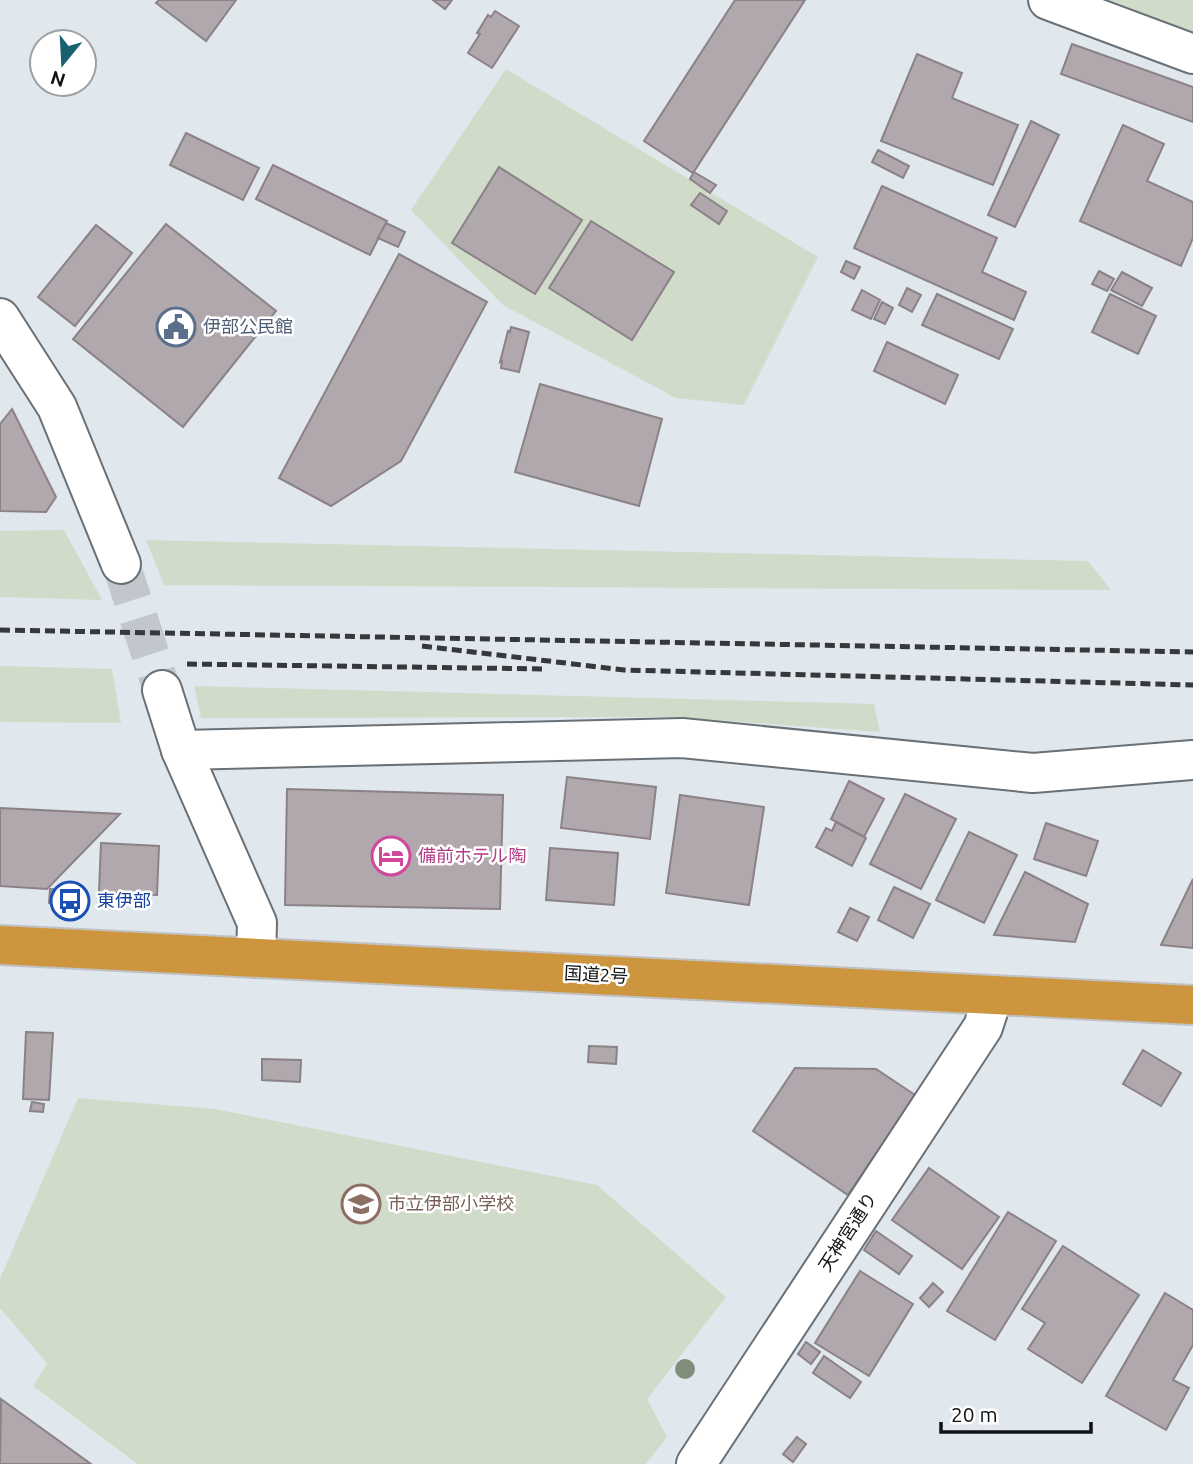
<svg xmlns="http://www.w3.org/2000/svg" width="1193" height="1464" font-family="Ubuntu,'Noto Sans JP',sans-serif">
  <style>
    .green { fill: #d1dbca }
    .building { fill: #b0a8ac; stroke: #8a8286; stroke-width: 2 }
    .lines { fill: none; stroke-linecap: round; stroke-linejoin: round }
    .street-tunnel { stroke: #c1c7cc; stroke-width: 38; stroke-dasharray: 38 19; stroke-linecap: butt }
    .street-casing { stroke: #6a7176; stroke-width: 42 }
    .highway-casing { stroke: #c1c1c2; stroke-width: 42 }
    .street { stroke: #fff; stroke-width: 38 }
    .highway { stroke: #cd953e; stroke-width: 38 }
    .rail { stroke: #36383b; stroke-width: 5; stroke-dasharray: 10 5; stroke-linecap: butt }
    .tree { fill: #7f8e7a }
    .labels { text-anchor: middle; stroke-width: 5; stroke-linejoin: round; paint-order: stroke }
    .service-label { font-size: 18px; fill: #4e5e75; stroke: #fff; text-anchor: start }
    .hotel-label { font-size: 18px; fill: #b23c85; stroke: #fff; text-anchor: start }
    .transit-label { font-size: 18px; fill: #164399; stroke: #fff; text-anchor: start }
    .street-label { font-size: 18px; fill: #101214; stroke: #fff }
    .education-label { font-size: 18px; fill: #785e54; stroke: #fff; text-anchor: start }
  </style>
  <rect width="100%" height="100%" fill="#e0e7ed"/>
  <g class="green">
    <polygon points="1104,0 1193,0 1193,33"/>
    <polygon points="506,69 818,257 744,405 676,398 503,305 411,210"/>
    <polygon points="64,530 102,600 0,597 0,531"/>
    <polygon points="146,540 1088,561 1111,590 164,585"/>
    <polygon points="0,666 112,669 121,723 0,722"/>
    <polygon points="194,686 874,704 880,732 673,717 201,718"/>
    <polygon points="78,1098 215,1109 597,1185 726,1297 647,1399 667,1437 646,1464 138,1464 33,1386 47,1363 0,1308 0,1279"/>
  </g>
  <g class="building">
    <polygon points="159,0 236,0 206,41 156,3"/>
    <polygon points="433,0 452,0 445,9"/>
    <polygon points="735,0 805,0 693,173 644,141"/>
    <polygon points="495,11 519,26 492,68 468,53 480,34 477,33 488,15 491,17"/>
    <polygon points="1072,44 1193,87 1193,122 1061,74"/>
    <polygon points="917,54 962,73 952,98 1018,125 993,185 881,141"/>
    <polygon points="1031,121 1059,135 1015,227 988,215"/>
    <polygon points="1123,125 1164,144 1147,181 1193,202 1193,238 1181,266 1080,221"/>
    <polygon points="186,133 259,168 243,200 170,165"/>
    <polygon points="878,150 909,166 903,178 872,162"/>
    <polygon points="273,165 387,221 370,255 256,199"/>
    <polygon points="499,167 582,220 535,294 452,243"/>
    <polygon points="694,172 716,185 710,193 690,179"/>
    <polygon points="882,186 997,238 982,272 1026,292 1014,320 854,248"/>
    <polygon points="700,193 727,211 719,224 691,205"/>
    <polygon points="591,221 674,272 632,340 549,288"/>
    <polygon points="386,223 405,232 398,247 378,238"/>
    <polygon points="166,224 276,311 183,427 73,339"/>
    <polygon points="96,225 132,253 75,326 38,297"/>
    <polygon points="399,254 487,302 401,461 331,506 279,478"/>
    <polygon points="846,261 860,267 854,279 841,272"/>
    <polygon points="1099,271 1114,279 1107,291 1092,284"/>
    <polygon points="1122,272 1152,288 1142,306 1111,290"/>
    <polygon points="907,288 921,295 912,312 899,305"/>
    <polygon points="862,290 880,300 871,319 852,310"/>
    <polygon points="937,294 1013,329 999,359 922,325"/>
    <polygon points="1110,294 1156,316 1138,354 1092,332"/>
    <polygon points="882,302 893,308 885,324 874,319"/>
    <polygon points="511,327 529,332 519,372 501,368 502,361 500,362 508,331 510,332"/>
    <polygon points="887,342 958,375 945,404 874,371"/>
    <polygon points="540,384 662,419 639,506 515,472"/>
    <polygon points="12,409 56,497 46,512 0,511 0,424"/>
    <polygon points="567,777 656,787 650,839 561,828"/>
    <polygon points="849,781 884,799 864,837 831,819"/>
    <polygon points="287,789 503,795 500,909 285,905"/>
    <polygon points="905,794 956,819 921,889 870,864"/>
    <polygon points="680,795 764,807 749,905 666,893"/>
    <polygon points="0,808 120,814 47,889 0,886"/>
    <polygon points="836,822 866,838 852,866 816,847 826,828 832,831"/>
    <polygon points="1046,823 1098,841 1086,876 1034,859"/>
    <polygon points="969,832 1017,855 984,923 936,900"/>
    <polygon points="101,843 159,846 157,895 99,892"/>
    <polygon points="550,848 618,853 614,905 546,900"/>
    <polygon points="1025,872 1088,904 1075,942 994,935"/>
    <polygon points="1193,879 1193,948 1161,945"/>
    <polygon points="894,887 930,904 913,938 878,920"/>
    <polygon points="50,889 73,891 72,906 49,903"/>
    <polygon points="850,908 869,917 857,941 838,932"/>
    <polygon points="26,1032 53,1033 49,1100 23,1099"/>
    <polygon points="589,1046 617,1047 616,1064 588,1062"/>
    <polygon points="1143,1050 1181,1073 1161,1106 1123,1084"/>
    <polygon points="262,1059 301,1060 300,1082 262,1080"/>
    <polygon points="795,1068 876,1069 915,1095 848,1195 753,1131"/>
    <polygon points="32,1102 44,1104 43,1112 30,1111"/>
    <polygon points="929,1168 999,1217 962,1269 892,1220"/>
    <polygon points="1008,1212 1056,1241 995,1340 947,1311"/>
    <polygon points="876,1231 912,1256 899,1274 864,1250"/>
    <polygon points="1063,1246 1139,1295 1082,1383 1028,1349 1045,1323 1022,1309"/>
    <polygon points="860,1271 913,1304 869,1376 815,1343"/>
    <polygon points="933,1283 943,1292 929,1307 920,1298"/>
    <polygon points="1165,1293 1193,1310 1193,1345 1173,1380 1189,1388 1166,1430 1106,1396"/>
    <polygon points="806,1342 820,1352 811,1364 798,1354"/>
    <polygon points="824,1356 861,1382 850,1398 813,1373"/>
    <polygon points="1,1399 91,1464 0,1464"/>
    <polygon points="797,1437 806,1444 793,1462 783,1454"/>
  </g>
  <g class="lines">
    <polyline class="street-tunnel" points="121,564 162,690"/>
    <defs>
      <g id="street">
        <polyline points="1048,0 1193,54"/>
        <polyline points="0,318 57,407 121,564"/>
        <polyline points="162,690 181,750 257,923 256,958"/>
        <polyline points="181,750 682,738 1033,773 1193,760"/>
        <polyline points="696,1464 983,1027 993,996"/>
      </g>
      <polyline id="highway" points="0,945 1193,1005"/>
    </defs>
    <use href="#street" class="street-casing"/>
    <use href="#highway" class="highway-casing"/>
    <use href="#street" class="street"/>
    <use href="#highway" class="highway"/>
    <g class="rail">
      <polyline points="0,630 1193,652"/>
      <polyline points="422,646 624,670 1193,685"/>
      <polyline points="187,664 547,669"/>
    </g>
  </g>
  <circle class="tree" cx="685" cy="1369" r="10"/>
  <defs>
    <symbol id="civic-ring" viewBox="-11 -11 22 22"><circle r="9.5" fill="#fff" stroke="#5c6f8a" stroke-width="1.5"/><path d="M-.6-6.5H3V-4.5H.6V-3L4-1V1h2V6H-6V1h2V-1L-.6-3ZM-1.2 2.5V6h2.4V2.5Z" fill="#5c6f8a"/></symbol>
    <symbol id="hotel-ring" viewBox="-11 -11 22 22"><circle r="9.5" fill="#fff" stroke="#d1479c" stroke-width="1.5"/><path d="M-6-4.5h1.5V1H6V5H4.5V3h-9V5H-6ZM-4 0a1.8 1.8 0 1 1 3.6 0ZM.5 0V-2.5h3Q6-2.5 6 0Z" fill="#d1479c"/></symbol>
    <symbol id="bus-ring" viewBox="-11 -11 22 22"><circle r="9.5" fill="#fff" stroke="#1a4fb4" stroke-width="1.5"/><path d="M-5-6H5V4H4V6H2V4H-2V6H-4V4H-5ZM-3.5-4V0h7V-4ZM-3.5 1.2v1.5H-2V1.2ZM2 1.2v1.5H3.5V1.2Z" fill="#1a4fb4"/></symbol>
    <symbol id="school-ring" viewBox="-11 -11 22 22"><circle r="9.5" fill="#fff" stroke="#8d6e63" stroke-width="1.5"/><path d="M0-5L7-2L0 1L-7-2ZM-4 1L0 2.5L4 1V4Q0 6-4 4Z" fill="#8d6e63"/></symbol>
  </defs>
  <g fill-rule="evenodd">
    <use href="#civic-ring" x="154" y="305" width="44" height="44"/>
    <use href="#hotel-ring" x="369" y="834" width="44" height="44"/>
    <use href="#bus-ring" x="48" y="879" width="44" height="44"/>
    <use href="#school-ring" x="339" y="1182" width="44" height="44"/>
  </g>
  <g class="labels">
    <g class="service-label">
      <text x="203" y="333">伊部公民館</text>
    </g>
    <g class="hotel-label">
      <text x="418" y="862">備前ホテル陶</text>
    </g>
    <g class="transit-label">
      <text x="97" y="907">東伊部</text>
    </g>
    <g class="street-label">
      <text transform="translate(596 975) rotate(3)" y="6">国道2号</text>
      <text transform="translate(848 1232) rotate(-57)" y="6">天神宮通り</text>
    </g>
    <g class="education-label">
      <text x="388" y="1210">市立伊部小学校</text>
    </g>
  </g>
  <g transform="translate(63 63) rotate(198)"><circle r="33" fill="#ffffff" stroke="#9fa0a1" stroke-width="2"/>
  <path d="M0-5L12 26L0 18L-12 26Z" fill="#196170"/>
  <text y="-10" font-size="19" font-weight="bold" text-anchor="middle" fill="#101214">N</text>
  </g>
  <path d="M941 1422v10h150v-10" fill="none" stroke="#101214" stroke-width="3.5"/>
  <text x="951" y="1422" font-size="21" fill="#101214" stroke="#ffffff" stroke-width="5" paint-order="stroke">20 m</text>
</svg>
